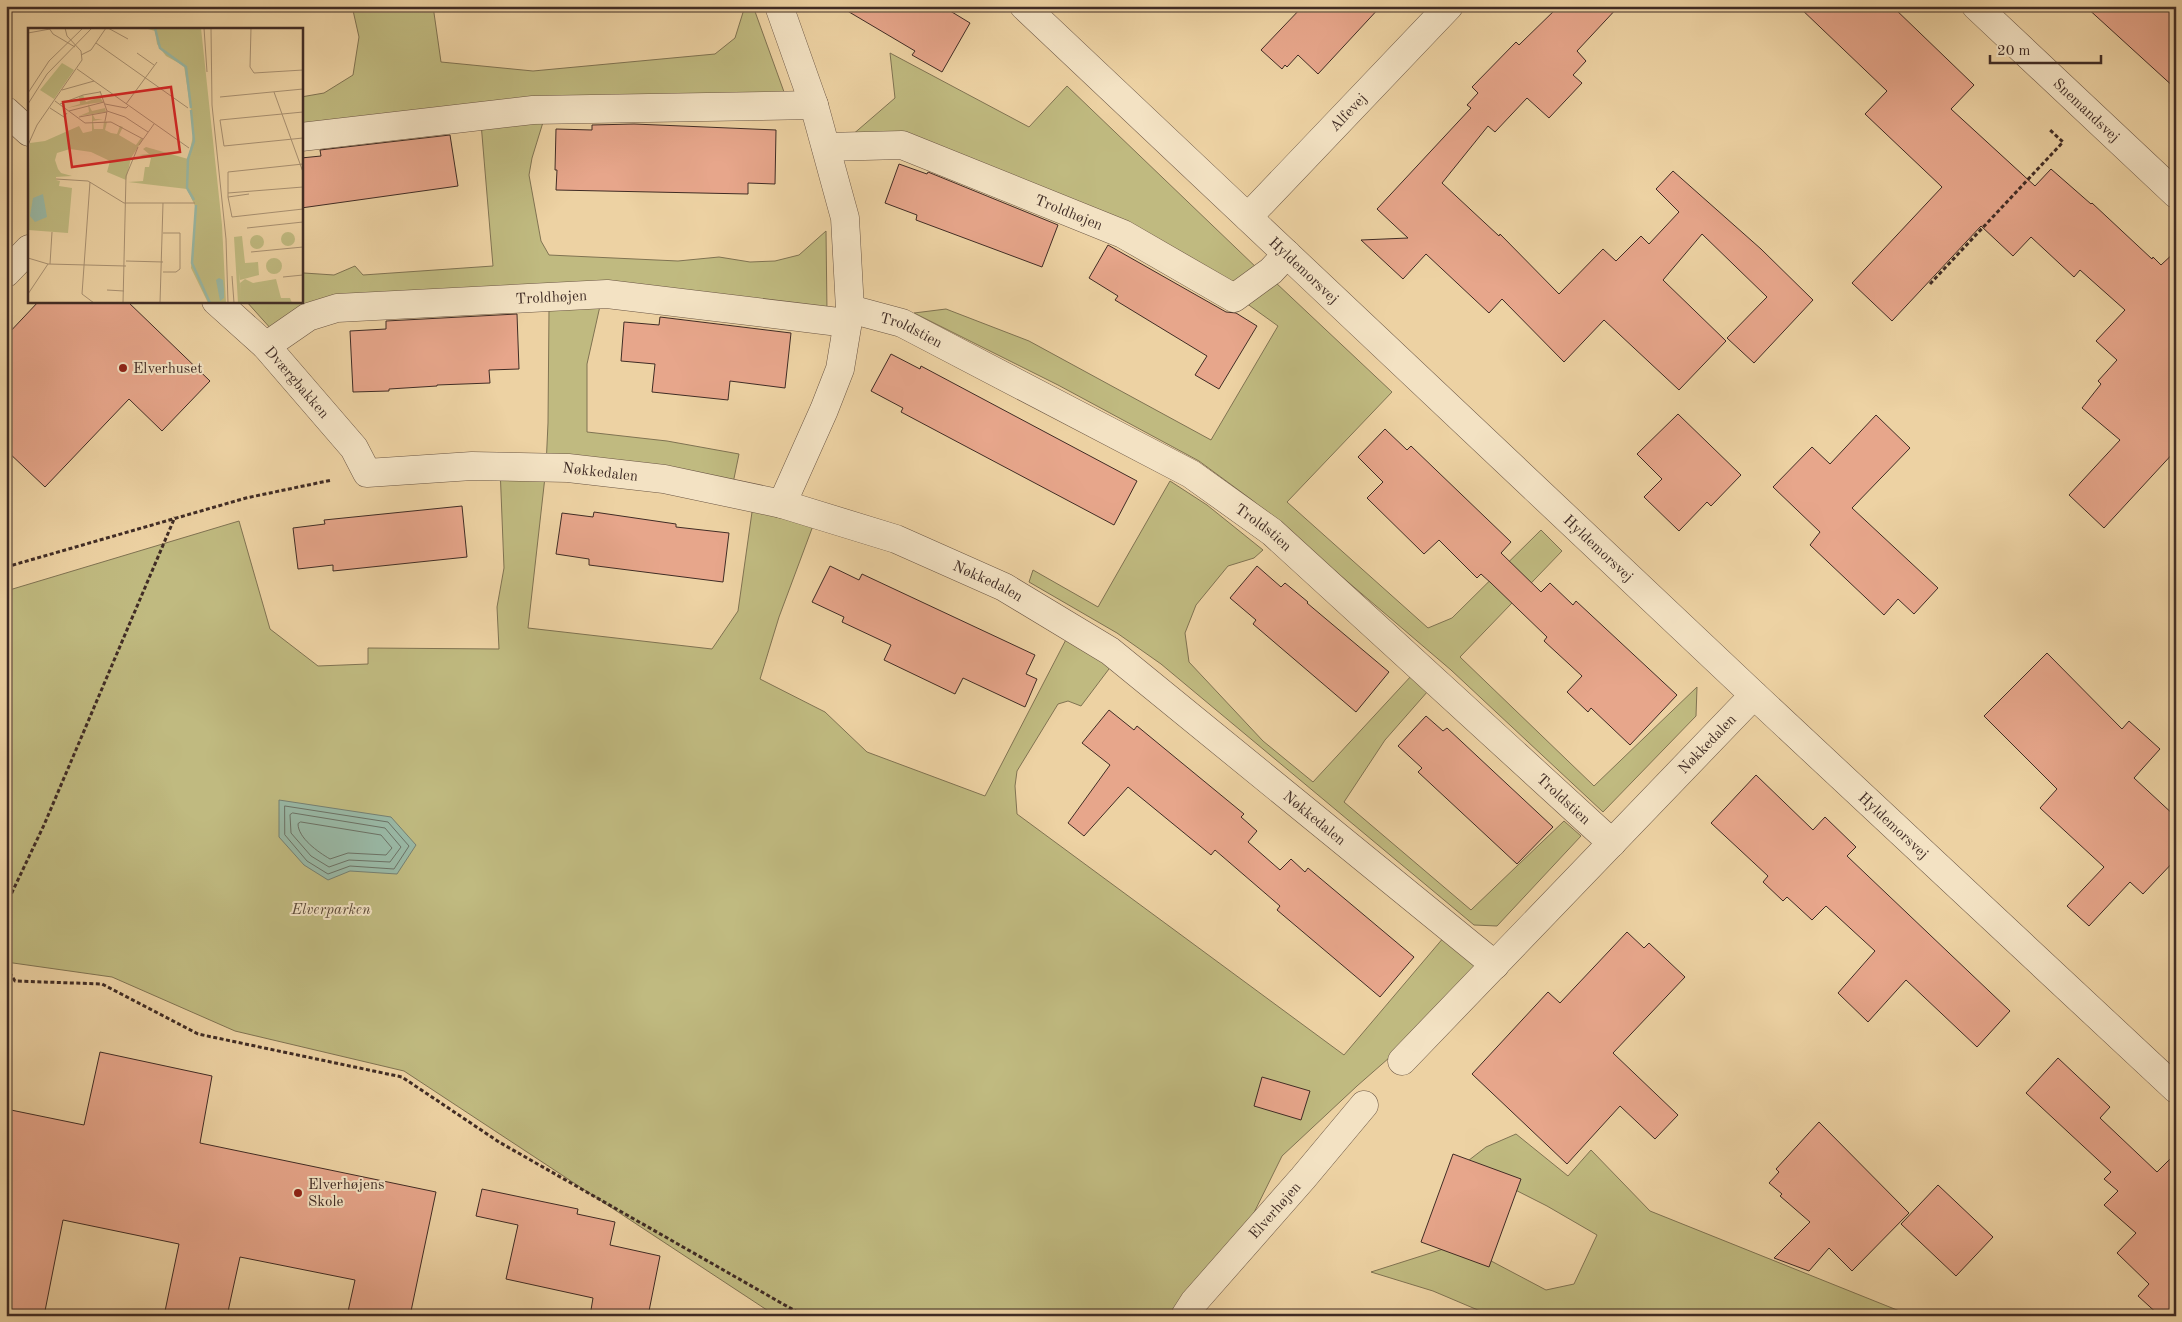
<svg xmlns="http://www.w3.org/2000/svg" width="2182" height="1322" font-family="'Old Standard TT',serif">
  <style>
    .green { fill: #c0ba80; stroke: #807352 }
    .water { fill: #99b8a5; stroke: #758072 }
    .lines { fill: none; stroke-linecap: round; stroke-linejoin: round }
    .shore { stroke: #6c7265; stroke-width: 1 }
    .building { fill: #e7a68b; stroke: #402c25 }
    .minor-casing { stroke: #6b5644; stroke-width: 29 }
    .path { stroke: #402c25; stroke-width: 3; stroke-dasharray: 4 2.5; stroke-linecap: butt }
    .minor { stroke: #f3e2c3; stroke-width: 28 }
    .poi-dot { fill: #8f2418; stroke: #f3e2c3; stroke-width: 2 }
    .labels { text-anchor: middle; stroke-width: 4; stroke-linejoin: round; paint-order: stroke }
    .street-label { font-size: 15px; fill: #402c25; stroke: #f3e2c3 }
    .poi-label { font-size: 15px; fill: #402c25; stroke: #f3e2c3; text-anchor: start }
    .park-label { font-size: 15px; font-style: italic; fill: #5a4837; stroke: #f3e2c3 }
    .inset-river { fill: none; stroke: #99b8a5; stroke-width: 2.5 }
    .inset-road { fill: none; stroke: #a89071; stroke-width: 1 }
    .view { fill: #d62828; fill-opacity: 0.15; stroke: #d62828; stroke-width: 2.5 }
    .inset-edge { fill: none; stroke: #402c25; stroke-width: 2.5 }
  </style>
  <rect width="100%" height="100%" fill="#edd2a3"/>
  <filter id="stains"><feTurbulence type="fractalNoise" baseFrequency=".004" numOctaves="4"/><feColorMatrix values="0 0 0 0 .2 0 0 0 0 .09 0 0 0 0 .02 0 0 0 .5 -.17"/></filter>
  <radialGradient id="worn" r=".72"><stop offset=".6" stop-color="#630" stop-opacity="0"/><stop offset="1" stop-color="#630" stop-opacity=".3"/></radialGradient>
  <g class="green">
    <polygon points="352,6 433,6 441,62 533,71 715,54 735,38 745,6 753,6 788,103 301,129 301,97 324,93 353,75 359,37"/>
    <polygon points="890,53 1029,127 1067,86 1260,271 1230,285 851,136 895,98"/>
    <polygon points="544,119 532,158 529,175 541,241 549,255 678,261 719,257 750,262 775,261 799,255 826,231 827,312 606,284 272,330 246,301 301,301 301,274 304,273 334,275 355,266 363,275 493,266 481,123"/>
    <polygon points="1275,282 1392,392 1287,502 1428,628 1452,618 1541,530 1562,551 1460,657 1594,786 1697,687 1696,716 1603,812 1451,670 1252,500 1199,461 1058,385 914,313 946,309 1029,341 1211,440 1278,326 1246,303"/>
    <polygon points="600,306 587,364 587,432 667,441 739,454 731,493 546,468 528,628 712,649 738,611 754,498 817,515 779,617 760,679 825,712 867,752 985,796 1072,628 1118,657 1081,706 1068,701 1058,704 1017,771 1015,786 1017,814 1344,1055 1450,930 1495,965 1357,1086 1282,1156 1233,1255 1186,1316 776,1316 404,1071 235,1031 112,977 6,962 6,591 239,521 270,629 318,666 368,664 368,648 499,649 497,607 504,568 500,467 546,467 548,423 549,309"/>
    <polygon points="1170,481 1207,505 1263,550 1254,558 1228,566 1196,605 1185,633 1189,662 1263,741 1313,782 1412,675 1428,691 1385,740 1344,802 1471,910 1564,821 1581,836 1497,926 1474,925 1161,664 1117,633 1029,582 1033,570 1098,607"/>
    <polygon points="1516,1134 1568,1176 1591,1150 1650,1211 1912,1316 1492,1316 1433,1291 1371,1272 1459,1244 1546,1290 1574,1284 1597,1235 1547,1206 1464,1164 1486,1147"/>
  </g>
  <polygon class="water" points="279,800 391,817 416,845 397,874 350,871 328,880 304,865 279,837"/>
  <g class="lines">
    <g class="shore">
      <polygon points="285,806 388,822 409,846 394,869 350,866 328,874 307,861 285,835"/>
      <polygon points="293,813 385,828 401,847 390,862 349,860 329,867 311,856 291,833 290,815"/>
      <path d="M 301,822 L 381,835 L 392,848 L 386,855 L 348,853 L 330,859 C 318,852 298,838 298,824 Z"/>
    </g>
  </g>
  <g class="building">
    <polygon points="839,6 942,6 970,23 942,72 912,55 915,51"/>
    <polygon points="1303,6 1381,6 1318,74 1298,55 1287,67 1285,65 1282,69 1261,50"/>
    <polygon points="1559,6 1619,6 1577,51 1586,61 1573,75 1582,83 1549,118 1527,98 1495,132 1488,126 1442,183 1499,236 1500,234 1559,294 1603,249 1616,261 1641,236 1649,244 1679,212 1656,189 1673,171 1761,249 1813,300 1754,363 1727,338 1767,297 1702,234 1663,280 1726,341 1679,390 1604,320 1564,362 1502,299 1489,313 1426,254 1403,279 1361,240 1408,238 1377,209 1471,108 1467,105 1478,93 1472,87 1516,42 1519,45"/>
    <polygon points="1798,6 1892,6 1974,85 1951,109 2035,186 2051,169 2091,204 2092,203 2152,259 2153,257 2161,265 2176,251 2176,450 2104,528 2069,495 2120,440 2082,408 2101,384 2098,381 2117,360 2096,341 2125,310 2080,270 2074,277 2031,237 2013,256 1981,226 1892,321 1852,283 1942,187 1865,114 1887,91"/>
    <polygon points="2085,6 2176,6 2176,89"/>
    <polygon points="634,124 776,130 775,184 748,183 748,194 556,190 557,170 555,170 556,129 592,130 592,125"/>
    <polygon points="450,135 458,186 301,208 301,158 321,156 320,150"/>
    <polygon points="899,164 927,174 928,172 1058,225 1042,267 916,220 917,215 885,203"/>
    <polygon points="1108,245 1226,312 1236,313 1257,326 1219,389 1195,375 1207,356 1115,300 1118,296 1089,278"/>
    <polygon points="39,301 127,301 210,381 162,431 129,399 45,487 6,450 6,336"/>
    <polygon points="517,314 519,369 489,370 490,383 437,385 437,386 389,389 389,391 353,392 350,331 386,329 386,321"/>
    <polygon points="660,317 791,333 785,388 730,381 728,400 652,392 655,364 621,361 624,322 659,325"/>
    <polygon points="891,354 920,369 921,366 1137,481 1114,525 901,412 903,408 871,391"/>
    <polygon points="1678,414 1741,475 1711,506 1707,502 1679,531 1644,497 1662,479 1637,454"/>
    <polygon points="1876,415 1910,448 1852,508 1938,588 1914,614 1898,599 1884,615 1810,545 1820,532 1773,487 1812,447 1830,464"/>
    <polygon points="1385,429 1407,450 1411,446 1511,542 1501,553 1541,592 1550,583 1573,605 1576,601 1677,695 1630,745 1591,708 1588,712 1567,692 1582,676 1544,641 1547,637 1491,583 1481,574 1477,578 1439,540 1424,554 1367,498 1383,482 1358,457"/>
    <polygon points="462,506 467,557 333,571 333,565 298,569 293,528 325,524 324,520"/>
    <polygon points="594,512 676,524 676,527 729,533 723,582 589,565 589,559 556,554 562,513 593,517"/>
    <polygon points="830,566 859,580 862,574 1035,655 1026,674 1037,679 1025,707 963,678 955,694 884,660 891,645 842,622 844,617 812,602"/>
    <polygon points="1257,566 1281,587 1285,583 1308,602 1307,603 1389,672 1356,712 1253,624 1256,620 1230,598"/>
    <polygon points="2047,653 2122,729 2129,721 2160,749 2134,778 2176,817 2176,859 2143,894 2130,882 2089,926 2067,906 2104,867 2040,808 2057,789 1984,716"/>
    <polygon points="1109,710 1134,730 1137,726 1244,814 1241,817 1257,831 1248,842 1280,870 1291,859 1305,872 1308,868 1414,957 1380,997 1277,910 1280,906 1215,850 1211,855 1128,787 1084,836 1068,823 1110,765 1082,743"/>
    <polygon points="1426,716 1443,731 1447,728 1553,827 1517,864 1418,772 1422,768 1398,746"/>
    <polygon points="1756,775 1813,830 1825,817 1856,847 1847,856 2010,1011 1977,1047 1906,980 1868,1022 1838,993 1875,951 1826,906 1812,920 1787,897 1783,901 1763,882 1768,876 1711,823"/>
    <polygon points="1627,932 1644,948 1649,943 1685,977 1613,1053 1678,1115 1655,1139 1620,1106 1567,1164 1472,1074 1548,992 1560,1003"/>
    <polygon points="100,1052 212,1076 200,1143 436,1192 410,1316 347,1316 355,1280 240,1257 227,1316 164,1316 179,1244 63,1220 44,1316 6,1316 6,1109 84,1125"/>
    <polygon points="2058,1058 2110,1107 2100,1118 2157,1172 2176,1153 2176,1316 2160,1316 2138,1296 2149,1284 2117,1253 2136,1233 2104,1205 2118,1191 2104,1179 2111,1172 2026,1093"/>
    <polygon points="1262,1077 1310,1091 1301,1120 1254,1106"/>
    <polygon points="1819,1122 1909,1213 1852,1271 1829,1248 1809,1271 1774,1258 1810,1222 1780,1196 1782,1194 1769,1183 1779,1172 1776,1169"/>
    <polygon points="1453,1154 1521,1179 1489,1267 1421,1242"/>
    <polygon points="1938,1185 1993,1237 1956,1276 1901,1224"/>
    <polygon points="482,1189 578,1209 577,1214 615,1222 610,1245 660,1256 648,1316 590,1316 593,1298 506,1279 518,1225 476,1216"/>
  </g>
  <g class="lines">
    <defs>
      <g id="minor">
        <polyline points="779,6 814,105 845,218 850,309 840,369 824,410 782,504"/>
        <path id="s1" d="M 1024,6 L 1754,695 L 2176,1089"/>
        <path id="s2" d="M 1976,6 L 2176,194"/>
        <polyline points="6,111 29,132"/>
        <polyline points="301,137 533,110 814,105"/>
        <path id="s3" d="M 826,147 L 902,145 L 1123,234 L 1234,298 L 1271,271 L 1287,254"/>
        <path id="s4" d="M 1248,217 L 1449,6"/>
        <polyline points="6,273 29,249"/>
        <path id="s5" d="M 216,301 L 266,346 L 354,448 L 367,473 L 472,466 L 568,468 L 664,479 L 782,504 L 896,539 L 1004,587 L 1110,651 L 1495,965"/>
        <path id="s6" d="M 850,309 L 902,323 L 1191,474 L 1272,532 L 1612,843"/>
        <path id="s7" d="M 266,346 L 308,317 L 337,308 L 607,294 L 847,323"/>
        <path id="s8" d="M 1402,1061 L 1754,695"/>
        <path id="s9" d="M 1185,1316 L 1194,1302 L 1303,1178 L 1364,1105"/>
      </g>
    </defs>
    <use href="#minor" class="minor-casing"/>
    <g class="path">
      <polyline points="1930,284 2063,142 2050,130"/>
      <polyline points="6,567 246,498 332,480"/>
      <polyline points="6,905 44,825 175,517"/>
      <polyline points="6,967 15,981 102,984 198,1034 402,1077 499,1142 804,1316"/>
    </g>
    <use href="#minor" class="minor"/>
  </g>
  <g class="poi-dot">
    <circle cx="123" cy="368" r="5"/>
    <circle cx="298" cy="1193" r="5"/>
  </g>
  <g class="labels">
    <g class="street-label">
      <text dy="5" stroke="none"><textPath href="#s2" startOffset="152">Snemandsvej</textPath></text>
      <text dy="5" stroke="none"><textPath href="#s4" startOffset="145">Alfevej</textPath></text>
      <text dy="5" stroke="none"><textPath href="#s3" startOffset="256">Troldhøjen</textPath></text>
      <text dy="5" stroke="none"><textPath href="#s1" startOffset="385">Hyldemorsvej</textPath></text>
      <text dy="5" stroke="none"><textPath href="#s7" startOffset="296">Troldhøjen</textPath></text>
      <text dy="5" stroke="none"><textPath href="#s6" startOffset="65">Troldstien</textPath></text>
      <text dy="5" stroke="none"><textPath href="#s5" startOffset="115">Dværgbakken</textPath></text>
      <text dy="5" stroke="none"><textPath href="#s5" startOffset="464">Nøkkedalen</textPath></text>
      <text dy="5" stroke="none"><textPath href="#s6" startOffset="470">Troldstien</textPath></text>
      <text dy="5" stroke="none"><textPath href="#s1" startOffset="790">Hyldemorsvej</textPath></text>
      <text dy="5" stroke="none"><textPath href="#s5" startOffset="869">Nøkkedalen</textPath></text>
      <text dy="5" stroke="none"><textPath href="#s8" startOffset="440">Nøkkedalen</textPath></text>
      <text dy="5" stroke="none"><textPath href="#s6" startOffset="875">Troldstien</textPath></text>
      <text dy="5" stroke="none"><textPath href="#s5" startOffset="1274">Nøkkedalen</textPath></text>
      <text dy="5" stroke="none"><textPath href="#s1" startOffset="1195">Hyldemorsvej</textPath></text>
      <text dy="5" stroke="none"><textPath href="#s9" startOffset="139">Elverhøjen</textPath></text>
    </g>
    <g class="poi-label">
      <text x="133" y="373">Elverhuset</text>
      <text x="308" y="1189">Elverhøjens<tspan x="308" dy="17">Skole</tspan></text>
    </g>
    <g class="park-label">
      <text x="331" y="914">Elverparken</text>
    </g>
  </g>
  <g transform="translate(28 28)">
    <rect width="275" height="275" fill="#edd2a3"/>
    <path d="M 173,0 L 194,197 L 198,275 L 180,275 L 163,240 L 168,180 L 159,161 L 100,154 L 115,153 L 117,139 L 121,139 L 123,130 L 111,127 L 121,126 L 115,121 L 118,119 L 160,131 L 166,103 L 156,38 L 138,28 L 129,16 L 127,3 L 120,1 ZM 34,35 L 46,42 L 26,71 L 12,62 ZM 55,67 L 58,74 L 72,69 L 75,74 L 60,76 L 64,83 L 77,80 L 78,84 L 51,88 L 61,84 L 60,76 L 39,80 L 52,76 L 51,69 ZM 64,85 L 67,91 L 75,91 L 65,93 L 66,101 L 75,101 L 76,93 L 79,94 L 77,102 L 83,105 L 89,106 L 92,98 L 95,99 L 91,107 L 108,117 L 113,110 L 115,111 L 103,130 L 98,152 L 79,144 L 82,133 L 63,124 L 42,121 L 29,125 L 27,132 L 30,141 L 33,145 L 44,148 L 28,149 L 28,152 L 32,153 L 31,158 L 44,160 L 40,205 L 0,202 L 2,115 L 17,113 L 51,98 L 55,105 L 64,103 ZM253 211a7 7 0 1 1 14 0a7 7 0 1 1-14 0ZM222 214a7 7 0 1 1 14 0a7 7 0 1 1-14 0ZM 214,208 L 217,235 L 230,234 L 231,247 L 212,252 L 211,245 L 213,268 L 212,255 L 217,251 L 225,255 L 248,251 L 253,270 L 262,270 L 264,275 L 210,275 L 206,209 ZM238 238a8 8 0 1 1 16 0a8 8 0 1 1-16 0Z" fill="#c0ba80"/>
    <path d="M 15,166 L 19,189 L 7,194 L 2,188 L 5,170 ZM 191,250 L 195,252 L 196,262 L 196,270 L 192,273 L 188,252 Z" fill="#99b8a5"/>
    <path class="inset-river" d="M 127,0 L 132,20 L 158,39 L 163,80M 163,82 L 166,113 L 160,131 L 159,160 L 166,172M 168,177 L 164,235 L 182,275"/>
    <path class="inset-road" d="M 21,0 L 25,6 L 47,19M 80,0 L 100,11M 176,0 L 179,44M 183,0 L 184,77 L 198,211 L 200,275M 223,0 L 222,39 L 226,45 L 275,42M 0,5 L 22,1M 68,15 L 160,80M 109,25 L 126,37M 53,27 L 63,22 L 78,0M 49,41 L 161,120M 34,62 L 66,53M 72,63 L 79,83 L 77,93M 246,64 L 275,144M 0,65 L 21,33 L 55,0M 192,69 L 275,61M 27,73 L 57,95 L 83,94 L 115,111M 0,76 L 19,46 L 64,0M 32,76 L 55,67 L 72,64M 77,76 L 98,80 L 100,78M 98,76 L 129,34M 22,80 L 36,89 L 39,85M 41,83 L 76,74M 79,83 L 97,89 L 120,104M 275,84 L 192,92 L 196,118 L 275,110M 51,89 L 79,84M 0,117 L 9,97 L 54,32 L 53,23 L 39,8 L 37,0M 111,117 L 126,96M 28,151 L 60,153 L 96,175 L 167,175M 62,154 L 54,266 L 66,275M 200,165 L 275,159M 221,166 L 200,169 L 204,189 L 275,181M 200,169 L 200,144 L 275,136M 219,200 L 275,194M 223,224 L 275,219M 0,230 L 20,236 L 98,238M 98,233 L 135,234M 22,236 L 24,204M 135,244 L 148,244 L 152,241 L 152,205 L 135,205M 204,248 L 206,275M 255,249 L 275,247M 79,262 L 96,263M 0,266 L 20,236M 95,275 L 98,148 L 110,119M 132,275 L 135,175"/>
    <path class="view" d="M 143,59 L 152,124 L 44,139 L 35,74 Z"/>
    <rect width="275" height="275" class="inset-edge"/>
  </g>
  <rect width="2182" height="1322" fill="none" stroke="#edd2a3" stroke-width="25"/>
  <rect x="8" y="8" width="2167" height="1307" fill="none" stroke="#402c25" stroke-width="2.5"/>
  <rect x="12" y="12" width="2157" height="1297" fill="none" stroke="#402c25"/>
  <path d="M1990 55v8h111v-8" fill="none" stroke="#402c25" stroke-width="2.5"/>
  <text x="1997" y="55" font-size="15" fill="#402c25" stroke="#f3e2c3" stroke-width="4" paint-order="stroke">20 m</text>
  <rect width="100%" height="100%" filter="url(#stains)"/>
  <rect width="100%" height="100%" fill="url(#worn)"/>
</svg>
